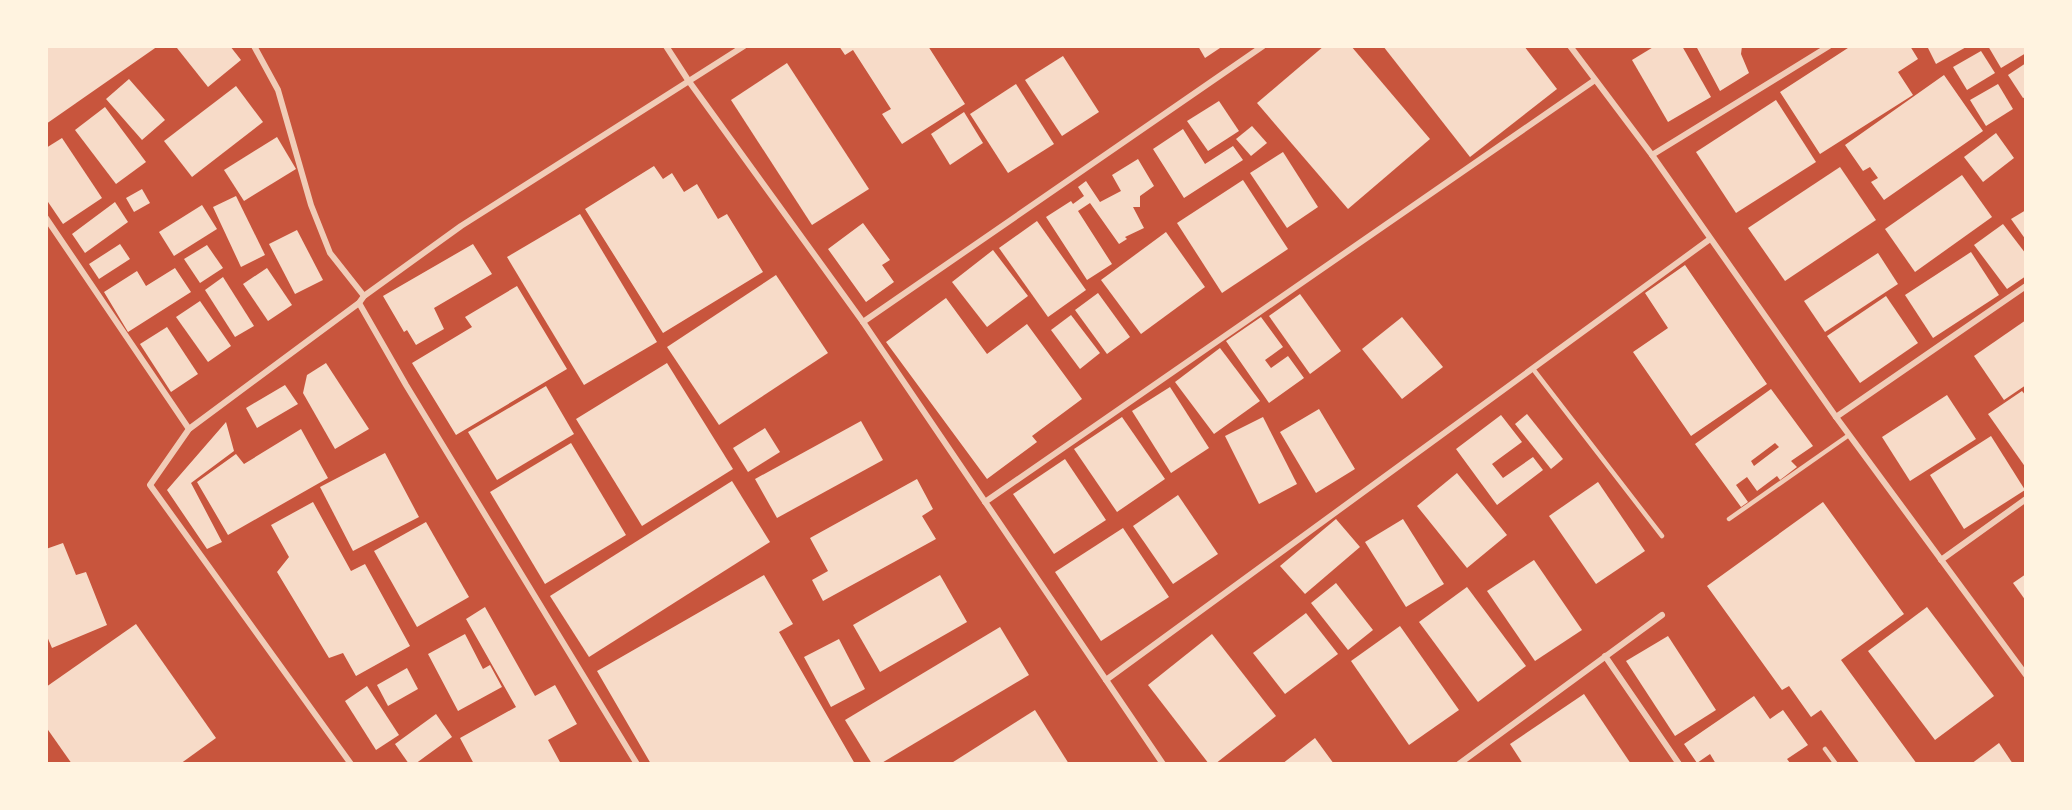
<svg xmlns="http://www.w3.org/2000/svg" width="2072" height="810" font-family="'Space Grotesk',sans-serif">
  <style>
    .building { fill: #f7dbc8; fill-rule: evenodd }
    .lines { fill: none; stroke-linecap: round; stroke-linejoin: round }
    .service { stroke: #f1ccb7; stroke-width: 4.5 }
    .minor { stroke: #f1ccb7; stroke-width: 6 }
  </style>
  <rect width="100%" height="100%" fill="#c8553d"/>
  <g class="building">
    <polygon points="46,46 158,46 46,124"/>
    <polygon points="179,46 230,46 241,60 208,87 177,48"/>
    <polygon points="839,46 928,46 965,104 902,144 882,114 891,109 853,50 845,55"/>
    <polygon points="1198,46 1223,46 1205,58"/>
    <polygon points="1324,46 1351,46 1430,139 1348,209 1257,103"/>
    <polygon points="1383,46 1524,46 1557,89 1470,157"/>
    <polygon points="1655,46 1682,46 1711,97 1668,122 1632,60"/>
    <polygon points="1696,46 1742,46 1741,54 1749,73 1720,91"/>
    <polygon points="1851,46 1910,46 1918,59 1898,72 1913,95 1820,154 1780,92"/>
    <polygon points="1927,46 1968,46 1936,64"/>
    <polygon points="1988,46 2026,46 2026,53 2001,68"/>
    <polygon points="1981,51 1995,73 1967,90 1953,67"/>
    <polygon points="1063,56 1099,112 1062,136 1025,80"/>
    <polygon points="787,63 869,189 812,225 731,100"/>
    <polygon points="2026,63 2026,97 2023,98 2008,75"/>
    <polygon points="1944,75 1983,131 1884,200 1871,182 1878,178 1870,167 1863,171 1845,145"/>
    <polygon points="129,79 165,120 142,140 106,99"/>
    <polygon points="1016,84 1054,144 1008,173 970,114"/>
    <polygon points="1998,84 2013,109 1986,126 1970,100"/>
    <polygon points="236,86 263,122 192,177 164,141"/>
    <polygon points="1776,100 1816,162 1736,213 1696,152"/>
    <polygon points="1219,101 1239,131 1208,151 1187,121"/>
    <polygon points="105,107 146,162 116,184 75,130"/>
    <polygon points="964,112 983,143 950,165 931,134"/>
    <polygon points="1252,126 1267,143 1251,156 1236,139"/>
    <polygon points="1183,129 1205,164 1233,146 1243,160 1184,198 1153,149"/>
    <polygon points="1996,133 2014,158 1983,182 1964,157"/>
    <polygon points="277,137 296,169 244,201 224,170"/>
    <polygon points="62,138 102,198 63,224 46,199 46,148"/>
    <polygon points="1283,152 1318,207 1287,228 1250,173"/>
    <polygon points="1138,159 1154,186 1140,196 1140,207 1133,207 1144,228 1125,237 1127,239 1119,244 1090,203 1078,211 1112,264 1087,280 1046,217 1071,201 1073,204 1084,196 1078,187 1086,181 1100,202 1121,191 1112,175"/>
    <polygon points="654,166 663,179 672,173 684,192 697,184 718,219 727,214 763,272 663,333 585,209"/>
    <polygon points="1840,167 1876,220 1785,281 1748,228"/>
    <polygon points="1962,175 1992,217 1915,272 1885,229"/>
    <polygon points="1243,180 1288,249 1222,293 1177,223"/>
    <polygon points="142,189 150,203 134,212 126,198"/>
    <polygon points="236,196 265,255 241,267 213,207"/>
    <polygon points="115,202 128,222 85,253 72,234"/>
    <polygon points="202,205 217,229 174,256 159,232"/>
    <polygon points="2026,210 2026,240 2011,219"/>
    <polygon points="580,214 657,342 584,385 507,257"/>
    <polygon points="1037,221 1086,290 1048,317 999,248"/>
    <polygon points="863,223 890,260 882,265 894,282 866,302 828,249"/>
    <polygon points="2003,224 2026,254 2026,276 2007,289 1974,245"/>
    <polygon points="297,230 323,280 295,294 269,244"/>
    <polygon points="1166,232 1205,287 1141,334 1101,280"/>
    <polygon points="120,244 130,259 99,279 89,264"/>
    <polygon points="473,244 492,274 434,308 444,329 416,345 407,330 404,332 383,296"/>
    <polygon points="207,245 223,268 200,283 184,259"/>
    <polygon points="993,250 1028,296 987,327 952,282"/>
    <polygon points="1971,252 1999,295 1933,338 1905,295"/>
    <polygon points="1878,253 1898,284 1825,332 1804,301"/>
    <polygon points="1685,265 1767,384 1691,436 1633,352 1668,328 1645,293"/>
    <polygon points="175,268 191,292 128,332 104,292 137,271 146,286"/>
    <polygon points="267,268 292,305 268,321 243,284"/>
    <polygon points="776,275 828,353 719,425 667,347"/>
    <polygon points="223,277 254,326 235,337 205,290"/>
    <polygon points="517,286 567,369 456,435 412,363 472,327 465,317"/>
    <polygon points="1098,293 1130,337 1107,354 1075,310"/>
    <polygon points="1300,294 1341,351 1310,374 1269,316"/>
    <polygon points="1886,296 1918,343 1860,383 1827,336"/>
    <polygon points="946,298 987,354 1027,324 1082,399 1032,436 1037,442 987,479 886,342"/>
    <polygon points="200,301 231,346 208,362 176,317"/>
    <polygon points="1071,315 1100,353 1080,369 1051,330"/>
    <polygon points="1261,317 1283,347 1265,360 1271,368 1288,356 1304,378 1269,403 1226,341"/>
    <polygon points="1402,317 1443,367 1402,399 1362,349"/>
    <polygon points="2026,320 2026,385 2004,400 1974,356"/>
    <polygon points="167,327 198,374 171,392 140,344"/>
    <polygon points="1220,348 1260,401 1214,434 1175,382"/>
    <polygon points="326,363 369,429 335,449 303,393 307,375"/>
    <polygon points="667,363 733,469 642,526 576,419"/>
    <polygon points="285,385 298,404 257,428 246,408"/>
    <polygon points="546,386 574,434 497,480 468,432"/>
    <polygon points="1170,387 1209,448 1171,473 1132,411"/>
    <path d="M 1771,389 L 1813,446 L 1791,461 L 1797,467 L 1780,480 L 1777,476 L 1757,491 L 1747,477 L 1736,485 L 1748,502 L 1741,507 L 1695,444 ZM 1775,443 L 1779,447 L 1754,466 L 1751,461 Z"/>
    <polygon points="2022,391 2026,396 2026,468 1988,414"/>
    <polygon points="1947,395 1976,439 1910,481 1882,437"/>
    <polygon points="1319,409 1355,469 1316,493 1280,432"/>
    <polygon points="1527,414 1563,459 1551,469 1515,424"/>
    <polygon points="1501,415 1522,442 1492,464 1503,478 1533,457 1543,470 1497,505 1456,449"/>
    <polygon points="1122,417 1165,479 1117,512 1074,449"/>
    <polygon points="1263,417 1297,484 1259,504 1225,436"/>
    <polygon points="861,421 883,460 777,518 755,479"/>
    <polygon points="226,422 234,451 191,483 222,542 207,549 167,490"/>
    <polygon points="765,428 780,452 748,472 733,448"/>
    <polygon points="301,429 328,478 228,535 197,482 236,454 244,464"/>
    <polygon points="1991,436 2025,490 1964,529 1930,475"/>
    <polygon points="571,443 626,535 545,584 490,492"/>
    <polygon points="385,453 419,517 353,551 320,487"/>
    <polygon points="1065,459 1106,520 1054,554 1013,494"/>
    <polygon points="1457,473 1507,535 1467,568 1417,506"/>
    <polygon points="917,479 933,509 922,516 936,539 823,601 812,580 828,571 810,538"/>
    <polygon points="732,481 770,542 589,657 550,596"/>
    <polygon points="1598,482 1645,551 1596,584 1549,516"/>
    <polygon points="1178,495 1218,554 1173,584 1133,526"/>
    <polygon points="313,502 351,571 365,564 410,646 356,676 343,653 329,658 277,572 289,557 271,525"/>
    <polygon points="1823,502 1904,614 1841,660 1917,764 1860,764 1821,710 1811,717 1789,686 1782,690 1707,586"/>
    <polygon points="1336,519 1360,547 1305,594 1280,566"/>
    <polygon points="1403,519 1444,584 1406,607 1365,542"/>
    <polygon points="426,522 469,597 417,627 374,551"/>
    <polygon points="1123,528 1169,597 1101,641 1055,572"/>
    <polygon points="63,543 76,575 86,572 107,625 52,648 46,634 46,549"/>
    <polygon points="1534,560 1582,630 1535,661 1487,591"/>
    <polygon points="2026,574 2026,601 2013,583"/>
    <polygon points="764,575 793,624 779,632 855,764 651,764 597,671"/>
    <polygon points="940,575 967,622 880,672 853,625"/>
    <polygon points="1336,583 1373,630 1348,650 1311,603"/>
    <polygon points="1467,587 1526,666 1478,702 1419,622"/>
    <polygon points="485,607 535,696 555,685 577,724 548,740 561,764 474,764 460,738 516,707 466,619"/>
    <polygon points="1927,607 1994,696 1935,740 1868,651"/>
    <polygon points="1306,613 1338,654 1285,694 1253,653"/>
    <polygon points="136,624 216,738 180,764 72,764 46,727 46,687"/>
    <polygon points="1400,626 1459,710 1409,745 1351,661"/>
    <polygon points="1000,627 1029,675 880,764 872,764 845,720"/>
    <polygon points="465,634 483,669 490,665 502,687 458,711 428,654"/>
    <polygon points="1212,634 1276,716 1215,764 1209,764 1148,685"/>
    <polygon points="1668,636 1716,710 1675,736 1626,661"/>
    <polygon points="839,639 865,689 831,707 804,657"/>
    <polygon points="407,668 418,689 388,706 377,685"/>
    <polygon points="367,686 399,735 376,750 345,701"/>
    <polygon points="1584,694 1631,764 1523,764 1510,744"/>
    <polygon points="1754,696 1770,719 1783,710 1808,745 1787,759 1790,763 1788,764 1716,764 1710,754 1697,763 1684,744"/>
    <polygon points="1035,710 1069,764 950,764"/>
    <polygon points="436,714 452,737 415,764 409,764 395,744"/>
    <polygon points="1315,738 1334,764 1282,764"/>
    <polygon points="1999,743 2013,764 1971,764"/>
  </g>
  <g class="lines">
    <g class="service">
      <polyline points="1533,369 1662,536"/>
      <polyline points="1729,519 1849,435"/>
      <polyline points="1825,749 1836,764"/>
    </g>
    <g class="minor">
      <polyline points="254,46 278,90 311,205 330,253 364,296"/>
      <polyline points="666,46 688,80 863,322 1163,764"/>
      <polyline points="1570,46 1652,155 1836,417 2026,675"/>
      <polyline points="1652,155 1829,46"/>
      <polyline points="46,218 189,429"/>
      <polyline points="359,303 406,385 637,764"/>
      <polyline points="863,322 1263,46"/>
      <polyline points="1836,417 2026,286"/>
      <polyline points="985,502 1595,80"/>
      <polyline points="1941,560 2026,499"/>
      <polyline points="1605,656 1679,764"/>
      <polyline points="1106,680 1710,239"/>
      <polyline points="351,764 150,485 189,429 359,303 364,296 461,226 744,46"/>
      <polyline points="1459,764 1662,615"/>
    </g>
  </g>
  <rect width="2072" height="810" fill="none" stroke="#fff3e0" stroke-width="96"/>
</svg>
